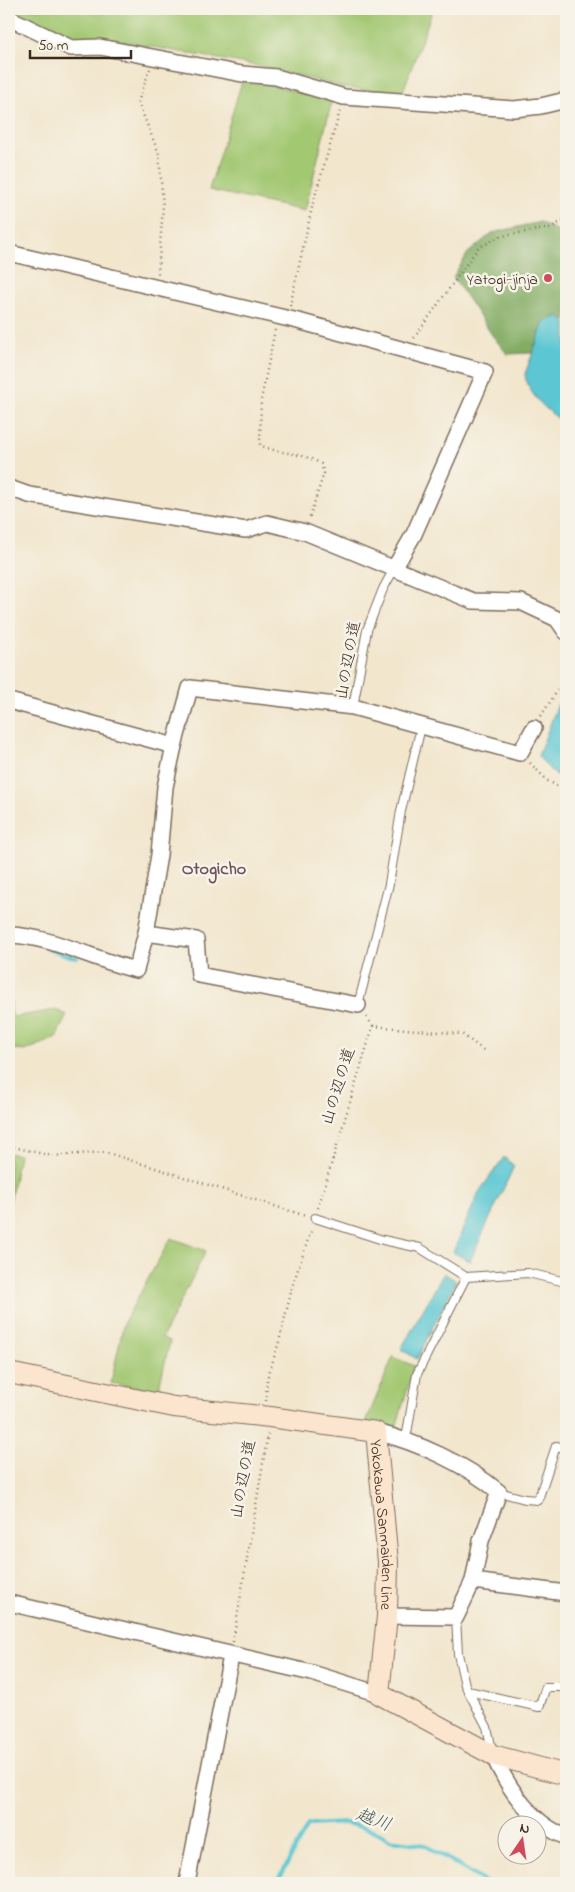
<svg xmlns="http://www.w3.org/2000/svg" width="575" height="1892" font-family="'Indie Flower','Klee One',sans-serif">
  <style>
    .green { fill: #a3c872; stroke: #6f7948 }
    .forest { fill: #82ac64; stroke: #5e6b41 }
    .water { fill: #5bc7d3; stroke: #4b7878 }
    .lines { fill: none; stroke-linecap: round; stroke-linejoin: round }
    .stream { stroke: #5bc7d3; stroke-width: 4 }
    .lane-casing { stroke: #7b6c5b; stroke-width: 10 }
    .street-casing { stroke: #7b6c5b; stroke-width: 18 }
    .secondary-casing { stroke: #7b6c5b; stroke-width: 22 }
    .path { stroke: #7b6c5b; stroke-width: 2.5; stroke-dasharray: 1 4; stroke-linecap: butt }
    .lane { stroke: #fff; stroke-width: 8 }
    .street { stroke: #fff; stroke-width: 15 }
    .secondary { stroke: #fce5cf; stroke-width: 20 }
    .poi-dot { fill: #d1495b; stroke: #f7f3e8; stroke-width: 2 }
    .labels { text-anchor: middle; stroke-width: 5; stroke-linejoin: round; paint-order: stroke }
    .poi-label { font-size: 16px; fill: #3b2a1e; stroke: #f7f3e8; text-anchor: end }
    .street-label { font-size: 16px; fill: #3b2a1e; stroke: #f7f3e8 }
    .neighbourhood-label { font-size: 18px; font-weight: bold; fill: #71535f; stroke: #f7f3e8 }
    .water-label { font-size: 18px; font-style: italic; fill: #455954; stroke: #f7f3e8 }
  </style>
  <rect width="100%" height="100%" fill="#f7f3e8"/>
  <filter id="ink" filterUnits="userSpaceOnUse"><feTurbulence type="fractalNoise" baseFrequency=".02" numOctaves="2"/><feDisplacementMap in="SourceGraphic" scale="10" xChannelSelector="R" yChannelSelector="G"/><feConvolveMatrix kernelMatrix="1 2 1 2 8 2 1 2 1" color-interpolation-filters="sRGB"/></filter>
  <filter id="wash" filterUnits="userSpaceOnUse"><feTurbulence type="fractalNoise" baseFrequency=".0096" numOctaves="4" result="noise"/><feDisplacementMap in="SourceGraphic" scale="20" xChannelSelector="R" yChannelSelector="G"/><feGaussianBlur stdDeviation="1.12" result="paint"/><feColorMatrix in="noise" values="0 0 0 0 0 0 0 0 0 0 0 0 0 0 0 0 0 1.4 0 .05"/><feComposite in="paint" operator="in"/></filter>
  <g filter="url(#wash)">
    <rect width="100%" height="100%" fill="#f2e6cd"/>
    <g class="green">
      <polygon points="10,9 433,9 402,94 343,87 264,67 103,38 73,42 33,18"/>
      <polygon points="243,78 332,100 305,211 209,190"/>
      <polygon points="9,998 11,999 12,1017 56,1010 67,1015 56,1038 24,1051 9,1048"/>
      <polygon points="9,1153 19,1155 9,1207"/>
      <polygon points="171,1238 206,1251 162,1338 170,1341 158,1391 111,1383 124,1322"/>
      <polygon points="393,1357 414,1366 394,1435 364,1427"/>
    </g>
    <polygon class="forest" points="540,222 566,235 566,321 558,316 544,322 532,353 507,354 492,335 453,277 468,253 492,233"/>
    <g class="water">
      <path d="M 558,316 L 566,321 L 566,424 C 550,413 527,395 525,374 L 544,322 Z"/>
      <polygon points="566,698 566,781 551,771 538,756 558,704"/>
      <polygon points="504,1157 514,1166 470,1261 453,1252 479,1192"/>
      <polygon points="444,1273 456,1281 417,1359 401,1349"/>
    </g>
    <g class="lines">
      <g class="stream">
        <polyline points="48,949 77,958"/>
        <polyline points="277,1883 308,1825 346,1823 375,1831 390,1840 425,1845 487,1883"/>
      </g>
    </g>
  </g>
  <g filter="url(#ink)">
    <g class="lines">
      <defs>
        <g id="lane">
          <polyline points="353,707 367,630 383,589 395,567"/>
          <polyline points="358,1005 389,884 401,811 421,727"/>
          <polyline points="315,1218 383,1240 420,1248 466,1277 528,1273 566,1282"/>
          <polyline points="406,1439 417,1374 466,1277"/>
          <polyline points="499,1492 525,1499 538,1500 556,1446 566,1448"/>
          <polyline points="456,1617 458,1654 465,1685 487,1727 492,1750"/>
          <polyline points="468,1691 539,1707 546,1687 566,1687"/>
        </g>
        <g id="street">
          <polyline points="9,18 71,48 100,47 242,74 276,77 344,97 514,109 541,106 566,100"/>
          <polyline points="9,253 298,321 485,372 414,534 395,567"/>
          <polyline points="9,488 29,495 246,530 267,523 305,532 473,601 521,602 557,619 566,632"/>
          <polyline points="9,701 174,746 190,688 353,707 520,753 534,728"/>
          <polyline points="146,933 159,855 165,787 174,746"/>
          <path d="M 9,935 C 52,936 94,960 136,970 L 146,933 L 196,940 L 199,975 L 358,1005"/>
          <path d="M 376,1432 C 417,1442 466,1464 499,1492 L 481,1541 L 473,1581 L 456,1617 L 387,1616"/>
          <polyline points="473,1581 566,1593"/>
          <polyline points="9,1603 312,1673 379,1694"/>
          <path d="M 493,1755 C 508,1788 530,1823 566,1837"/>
          <polyline points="187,1883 231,1656"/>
        </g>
        <g id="secondary">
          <path id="s1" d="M 9,1373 L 174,1407 L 270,1417 L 376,1432 L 388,1562 L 387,1616 L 379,1694 L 493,1755 L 566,1775"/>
        </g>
      </defs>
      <use href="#lane" class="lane-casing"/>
      <use href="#street" class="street-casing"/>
      <use href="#secondary" class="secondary-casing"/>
      <g class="path">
        <polyline points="150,69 138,102 159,154 163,206 158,274"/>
        <polyline points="290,306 313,203 340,111"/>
        <path d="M 275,330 L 261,400 L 260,445 C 280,455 301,451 321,464 L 324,473 L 309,519"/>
        <polyline points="414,338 478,248 501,236 550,228 566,219"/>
        <polyline points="541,716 561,685 566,681"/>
        <polyline points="530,763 548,781 566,791"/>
        <polyline points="373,1026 462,1034 486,1052"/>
        <polyline points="9,1146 52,1156 105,1152 306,1216"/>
        <polyline points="318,1208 373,1026 365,1015"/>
        <polyline points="266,1401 267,1379 279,1342 293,1284 312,1228"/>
        <polyline points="233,1642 268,1433"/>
      </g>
      <use href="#lane" class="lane"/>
      <use href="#street" class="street"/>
      <use href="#secondary" class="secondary"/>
    </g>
  </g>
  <circle class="poi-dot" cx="548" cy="278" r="5"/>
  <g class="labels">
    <g class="poi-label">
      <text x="538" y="284">Yatogi-jinja</text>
    </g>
    <g class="street-label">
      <text transform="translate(347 660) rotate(-80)" y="6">山の辺の道</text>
      <text transform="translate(337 1086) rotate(-73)" y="6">山の辺の道</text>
      <text transform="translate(242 1479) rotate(-80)" y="6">山の辺の道</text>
      <text dy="6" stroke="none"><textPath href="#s1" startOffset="465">Yokokawa Sanmaiden Line</textPath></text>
    </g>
    <g class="neighbourhood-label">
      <text x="214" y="874">Otogicho</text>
    </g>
    <g class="water-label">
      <text transform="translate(374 1819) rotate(20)" y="6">越川</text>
    </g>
  </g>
  <rect width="575" height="1892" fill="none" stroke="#f7f3e8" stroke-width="30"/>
  <g transform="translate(522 1840) rotate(13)"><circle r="24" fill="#f7f3e8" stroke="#aca397"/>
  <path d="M0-4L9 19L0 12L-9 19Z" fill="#d1495b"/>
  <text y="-8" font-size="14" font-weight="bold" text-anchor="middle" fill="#3b2a1e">N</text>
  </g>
  <path d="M30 50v8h101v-8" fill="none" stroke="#3b2a1e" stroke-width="2.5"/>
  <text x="38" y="50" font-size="15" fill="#3b2a1e" stroke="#f7f3e8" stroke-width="4" paint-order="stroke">50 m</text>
</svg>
